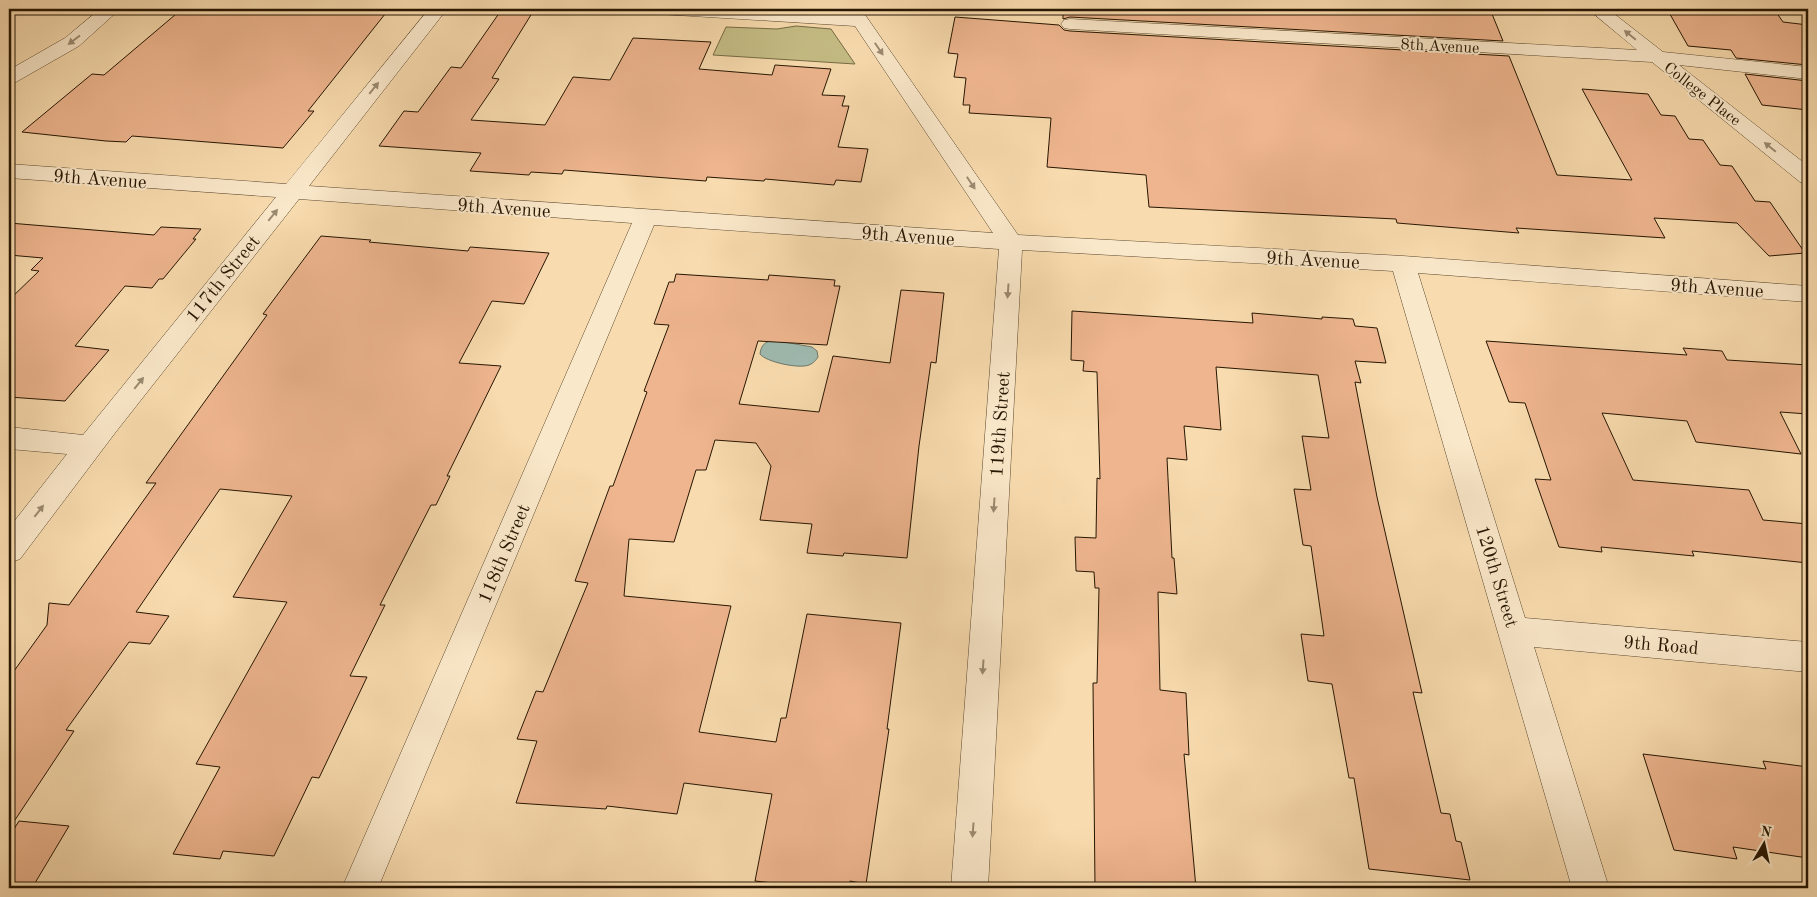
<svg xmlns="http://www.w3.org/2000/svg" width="1817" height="897" font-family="'Old Standard TT',serif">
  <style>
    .green { fill: #c5bd85; stroke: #766a44 }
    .water { fill: #9fbab0; stroke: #6f786a }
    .building { fill: #eeb58e; stroke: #261602 }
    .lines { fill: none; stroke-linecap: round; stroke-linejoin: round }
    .minor-casing { stroke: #5a472d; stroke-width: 1 }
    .minor { fill: #fae8ca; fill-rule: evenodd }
    .oneway { fill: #9b8a70 }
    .labels { text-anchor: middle; stroke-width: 4; stroke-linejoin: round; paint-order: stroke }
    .far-street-label { font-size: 16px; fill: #261602; stroke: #fae8ca }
    .street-label { font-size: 19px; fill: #261602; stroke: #fae8ca }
  </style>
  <rect width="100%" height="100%" fill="#f8dbae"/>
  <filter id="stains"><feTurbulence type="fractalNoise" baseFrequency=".004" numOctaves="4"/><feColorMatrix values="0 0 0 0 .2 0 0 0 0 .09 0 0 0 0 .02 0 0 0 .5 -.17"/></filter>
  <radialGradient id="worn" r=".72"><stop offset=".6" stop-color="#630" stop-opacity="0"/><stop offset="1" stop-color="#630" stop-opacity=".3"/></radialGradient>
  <polygon class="green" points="796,26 831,29 855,64 713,55 726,27 777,29"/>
  <path class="water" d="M 773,340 L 812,347 L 817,351 L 818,357 C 816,360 814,363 809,365 C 799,369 766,362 760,354 C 761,345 765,342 773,340 Z"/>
  <g class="building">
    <polygon points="182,9 389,9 308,111 314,111 283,148 132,136 126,142 106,141 22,132 92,74 104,75"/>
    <polygon points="502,9 534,10 492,78 499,79 471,120 545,125 573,77 610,80 633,38 711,42 699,69 772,75 775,65 831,69 822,95 845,96 842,106 849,106 838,147 868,149 861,182 836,180 834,185 765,179 764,181 707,177 706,181 564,170 562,174 531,172 529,175 470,171 481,153 379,146 404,111 418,112 451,67 461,68"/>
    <polygon points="1063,9 1490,9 1503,41 1070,17 1063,19"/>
    <polygon points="1667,9 1774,9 1783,22 1808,25 1808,65 1736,58 1731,50 1688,46"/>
    <polygon points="955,17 1059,25 1064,30 1070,31 1509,56 1557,175 1632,180 1582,89 1648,94 1661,115 1675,116 1689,139 1703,140 1720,165 1732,166 1755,201 1770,202 1805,253 1769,256 1737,223 1654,218 1665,238 1516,228 1519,233 1397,223 1396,219 1149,207 1146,175 1047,167 1051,118 969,113 970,105 963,105 966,78 954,77 958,54 948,53"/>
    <polygon points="1745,74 1808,81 1808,110 1762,105"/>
    <polygon points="9,223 154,235 161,227 201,229 193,239 196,239 163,279 159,279 152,288 125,286 75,346 109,350 65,401 9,397 9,300 39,271 31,270 43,258 9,255"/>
    <polygon points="321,236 371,240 369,242 468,251 470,247 549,253 524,304 492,301 459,363 501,366 447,476 450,476 436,505 431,505 380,605 385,605 350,676 367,677 319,778 312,777 274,856 223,851 220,859 173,854 220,767 196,764 287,602 233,597 292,496 220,489 136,612 169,616 150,644 129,642 66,730 74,731 9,829 9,678 47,625 49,603 69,605 156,483 146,483 267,315 263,314"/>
    <polygon points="676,274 768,280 769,275 835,280 834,286 840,286 827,345 758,341 739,404 819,412 833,356 890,363 901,290 944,293 936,363 931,362 919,446 907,558 844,553 843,556 807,553 812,524 760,520 771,466 756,443 715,440 706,470 696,470 674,542 629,539 624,596 731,606 699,732 776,742 781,718 786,718 807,614 901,623 887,729 889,729 866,884 850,881 849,888 841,888 809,884 808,887 755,881 772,794 684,783 677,814 607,806 606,809 516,803 537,741 517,739 536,691 543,692 588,583 575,581 610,486 613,486 647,392 644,391 669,325 654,324 669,282 674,282"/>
    <polygon points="1072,311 1253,323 1252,313 1322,319 1322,317 1353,319 1355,326 1377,328 1386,363 1355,361 1361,383 1355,382 1377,497 1422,693 1413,692 1441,813 1450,814 1456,841 1461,842 1470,880 1369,869 1354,778 1349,778 1332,684 1308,681 1301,634 1324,636 1311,546 1303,545 1294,489 1311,490 1302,436 1329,438 1318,375 1216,367 1221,430 1184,426 1187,460 1167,458 1172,558 1174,558 1177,594 1158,592 1160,690 1186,693 1189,755 1184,754 1196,888 1095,888 1093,683 1097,683 1099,588 1095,588 1094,572 1076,571 1075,537 1096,538 1097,478 1100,479 1097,372 1083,371 1084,361 1071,360"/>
    <polygon points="1486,341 1687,355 1683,348 1722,351 1727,360 1808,365 1808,414 1780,412 1801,454 1696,442 1687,421 1602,413 1633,480 1749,490 1763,520 1808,524 1808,563 1692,551 1694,556 1601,547 1602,552 1559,547 1535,479 1551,480 1525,403 1509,402"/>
    <polygon points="1643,754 1766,769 1763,761 1808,767 1808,858 1733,847 1737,859 1674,850"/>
    <polygon points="19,821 69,826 32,888 9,888 9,837"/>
  </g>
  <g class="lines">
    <defs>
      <g id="minor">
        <polygon points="100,9 120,9 79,46 16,82 9,84 9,70 65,38"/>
        <polygon points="429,9 447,9 309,186 993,233 855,26 659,14 653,13 650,9 745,9 847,15 843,9 861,9 1018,235 1403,256 1808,286 1808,302 1418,273 1525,618 1808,642 1808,672 1534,647 1609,888 1572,888 1393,271 1022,250 988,888 951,888 999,249 654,225 378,888 342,888 632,223 299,199 115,433 20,559 9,563 9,528 67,454 9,449 9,427 83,435 276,197 9,178 9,164 286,184"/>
        <polygon points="1588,9 1608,9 1663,52 1808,67 1808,79 1679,65 1808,166 1808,184 1800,182 1652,62 1070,29 1064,28 1061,24 1064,20 1070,19 1637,50"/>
      </g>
    </defs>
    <use href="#minor" class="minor-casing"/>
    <use href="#minor" class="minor"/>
  </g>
  <defs><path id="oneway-solid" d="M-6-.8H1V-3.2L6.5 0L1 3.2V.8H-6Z" transform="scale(1.25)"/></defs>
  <g class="oneway">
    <use href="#oneway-solid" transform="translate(1630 35) rotate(-141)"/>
    <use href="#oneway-solid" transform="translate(74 40) rotate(143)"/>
    <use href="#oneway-solid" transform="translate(879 49) rotate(56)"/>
    <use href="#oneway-solid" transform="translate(374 88) rotate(-51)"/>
    <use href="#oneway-solid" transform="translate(1770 147) rotate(-141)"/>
    <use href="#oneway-solid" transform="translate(971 183) rotate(56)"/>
    <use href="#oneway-solid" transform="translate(273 215) rotate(-51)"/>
    <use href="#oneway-solid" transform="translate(1008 291) rotate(94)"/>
    <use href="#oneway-solid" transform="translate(139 383) rotate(-51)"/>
    <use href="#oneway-solid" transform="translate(994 505) rotate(94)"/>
    <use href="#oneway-solid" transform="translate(39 511) rotate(-52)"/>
    <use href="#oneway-solid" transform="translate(983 667) rotate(94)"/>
    <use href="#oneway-solid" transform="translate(973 830) rotate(94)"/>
  </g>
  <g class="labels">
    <g class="far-street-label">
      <text transform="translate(1440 45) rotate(3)" y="6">8th Avenue</text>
      <text transform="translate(1703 93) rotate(38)" y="6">College Place</text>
    </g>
    <g class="street-label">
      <text transform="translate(100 178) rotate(4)" y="7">9th Avenue</text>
      <text transform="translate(504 207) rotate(4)" y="7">9th Avenue</text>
      <text transform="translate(908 235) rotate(4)" y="7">9th Avenue</text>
      <text transform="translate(1313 259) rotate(3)" y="7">9th Avenue</text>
      <text transform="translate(222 278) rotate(-51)" y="7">117th Street</text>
      <text transform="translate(1717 287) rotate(4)" y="7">9th Avenue</text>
      <text transform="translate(999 424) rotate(-86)" y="7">119th Street</text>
      <text transform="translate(503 553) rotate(-67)" y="7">118th Street</text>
      <text transform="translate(1498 576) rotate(73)" y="7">120th Street</text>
      <text transform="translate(1661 644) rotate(5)" y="7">9th Road</text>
    </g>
  </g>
  <rect width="1817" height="897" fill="none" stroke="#f8dbae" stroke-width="30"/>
  <rect x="10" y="10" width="1797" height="877" fill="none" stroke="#261602" stroke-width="2.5"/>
  <rect x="15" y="15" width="1787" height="867" fill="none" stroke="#261602"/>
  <g transform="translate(1764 844) rotate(9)" stroke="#fae8ca" stroke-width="4" paint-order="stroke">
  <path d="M0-4L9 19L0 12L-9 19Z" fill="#261602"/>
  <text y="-8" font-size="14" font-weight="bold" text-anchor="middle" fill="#261602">N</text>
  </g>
  <rect width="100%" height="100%" filter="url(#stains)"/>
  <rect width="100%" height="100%" fill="url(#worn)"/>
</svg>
